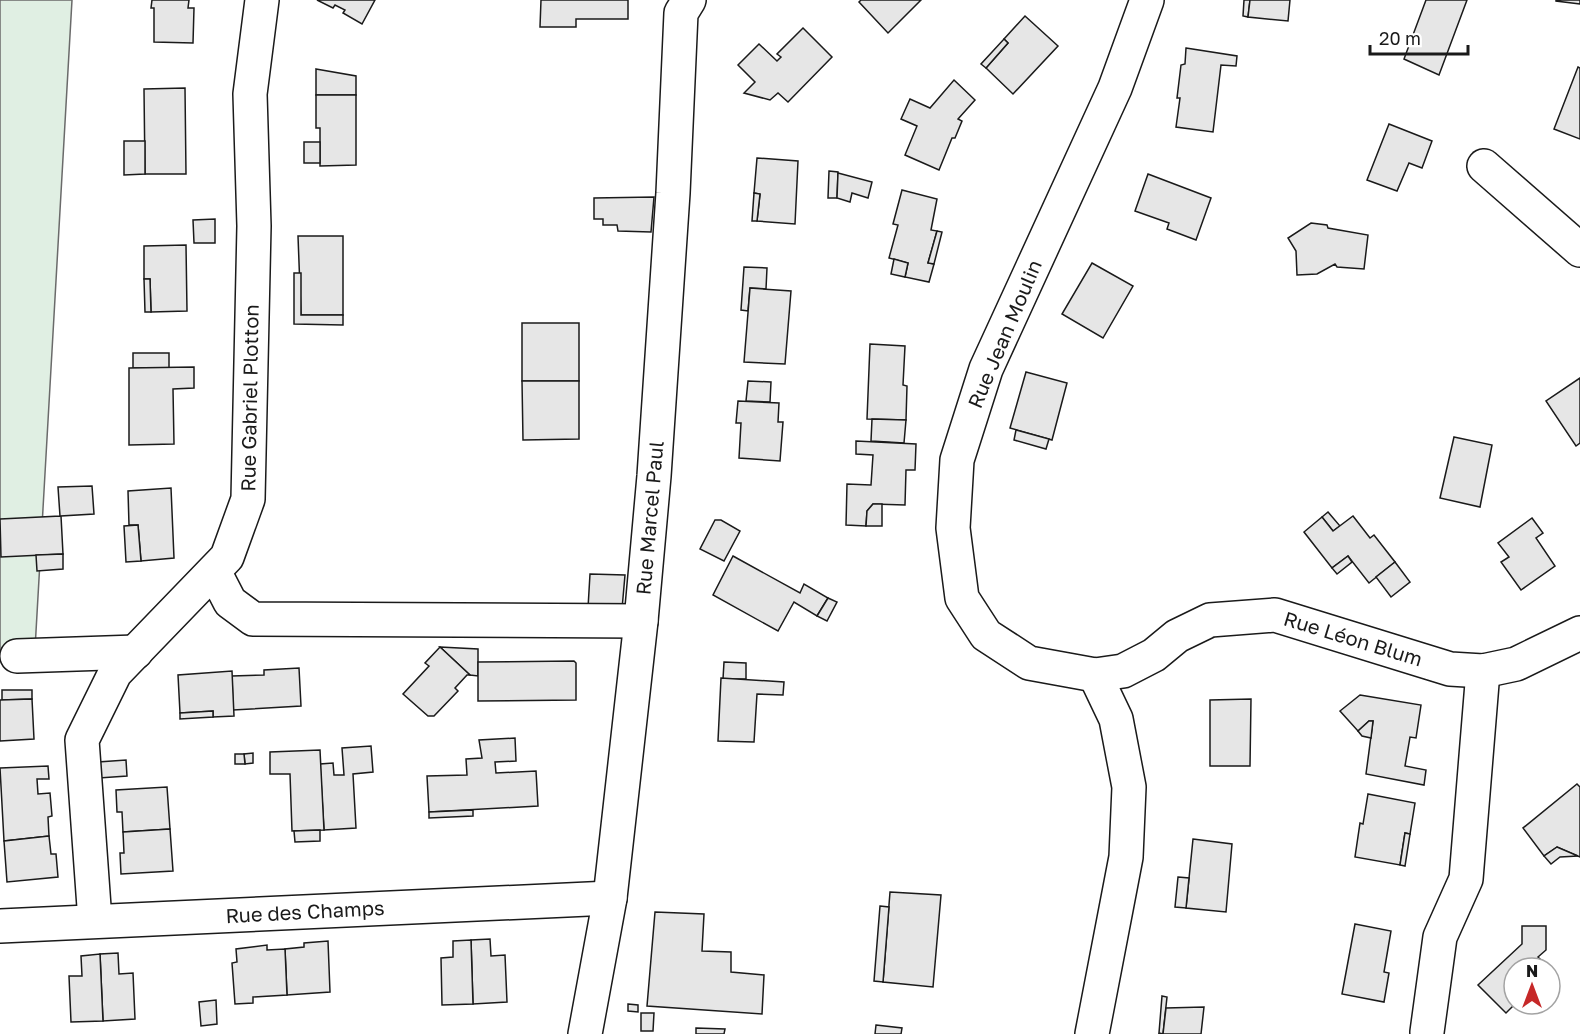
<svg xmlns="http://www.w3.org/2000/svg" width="1580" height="1034" font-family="'Golos Text',sans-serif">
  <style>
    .green { fill: #e0efe3; stroke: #6a6a6a; stroke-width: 1.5 }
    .building { fill: #e6e6e6; stroke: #1a1a1a; stroke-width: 1.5 }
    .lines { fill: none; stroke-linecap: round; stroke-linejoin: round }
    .minor-casing { stroke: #1a1a1a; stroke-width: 36 }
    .minor { stroke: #fff; stroke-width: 33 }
    .labels { text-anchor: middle; stroke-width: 4.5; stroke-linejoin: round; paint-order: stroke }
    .street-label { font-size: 20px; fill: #1a1a1a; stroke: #fff }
  </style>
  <rect width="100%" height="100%" fill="#fff"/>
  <polygon class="green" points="0,0 72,0 35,649 0,654"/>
  <g class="building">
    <polygon points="152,0 189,0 188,8 194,8 193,43 154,42 154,8 151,8"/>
    <polygon points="317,0 375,0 362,24 343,13 345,10 335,5 333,8"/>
    <polygon points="541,0 628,0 628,19 576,19 576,27 540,27"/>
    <polygon points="861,0 921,0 888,33 859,2"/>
    <polygon points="1244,0 1250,0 1248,17 1243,16"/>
    <polygon points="1250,0 1290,0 1288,21 1248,17"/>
    <polygon points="1426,0 1467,0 1439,75 1404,59"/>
    <polygon points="1556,0 1580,0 1580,4 1556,1"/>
    <polygon points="1025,16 1058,46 1013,94 986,68 1008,43 1004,39"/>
    <polygon points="803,28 832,57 788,102 778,93 770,100 744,93 755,82 738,65 759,44 777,61 781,57 777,54"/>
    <polygon points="1004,39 1008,43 986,68 981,64"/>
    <polygon points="1186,48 1237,56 1236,66 1221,65 1213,132 1176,127 1180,98 1177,98 1181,65 1185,64"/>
    <polygon points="1578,67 1580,68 1580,139 1554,129"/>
    <polygon points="316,69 356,76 356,95 316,95"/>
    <polygon points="954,80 975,100 958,119 962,121 955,138 952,138 939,170 905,155 917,126 901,119 910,99 930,108"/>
    <polygon points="185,88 186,174 145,174 144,89"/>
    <polygon points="316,95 356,95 356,165 320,166 320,128 316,128"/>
    <polygon points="1389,124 1432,141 1422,168 1409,163 1397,191 1367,180"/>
    <polygon points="124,141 145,141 145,174 124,175"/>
    <rect x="304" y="142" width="16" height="21"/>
    <polygon points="757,158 798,161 795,224 757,221 760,194 754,193"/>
    <polygon points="829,171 838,172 837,198 828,198"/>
    <polygon points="838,173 872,182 868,198 852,193 850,202 837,198"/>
    <polygon points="1148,174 1211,198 1196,240 1167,229 1169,223 1135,211"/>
    <polygon points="902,190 937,199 931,230 937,231 928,263 934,264 929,282 905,277 908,263 889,258 898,225 893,224"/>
    <polygon points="754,193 760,194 757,221 752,221"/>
    <polygon points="654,197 651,232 618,231 617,225 603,225 603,219 594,219 594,198"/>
    <polygon points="215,219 215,243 194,243 193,220"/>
    <polygon points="1311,223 1327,225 1328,228 1368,235 1364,269 1337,267 1335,264 1317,274 1297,275 1296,251 1288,238"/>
    <polygon points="937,231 942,232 934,264 928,263"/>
    <polygon points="298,236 343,236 343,315 301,315"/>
    <polygon points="186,245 187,311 151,312 150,279 144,279 144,246"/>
    <polygon points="894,259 908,263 905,277 891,274"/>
    <polygon points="1092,263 1133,286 1103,338 1062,314"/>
    <polygon points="744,267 767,268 766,289 750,288 748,311 741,310"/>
    <polygon points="294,273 301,273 301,315 343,315 343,325 294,324"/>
    <polygon points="144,279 150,279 151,312 145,312"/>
    <polygon points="750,288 791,291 785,364 744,362"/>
    <rect x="522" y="323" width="57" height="58"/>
    <polygon points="870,344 905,346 903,385 907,386 906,420 867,419"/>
    <rect x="133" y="353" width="36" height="15"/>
    <polygon points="194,367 194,388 173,389 174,444 129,445 129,368"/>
    <polygon points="1026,372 1067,383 1052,440 1010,428"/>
    <polygon points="1580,378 1580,443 1576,446 1546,401"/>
    <polygon points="522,381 579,381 579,439 523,440"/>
    <polygon points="748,381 771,382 770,402 746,401"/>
    <polygon points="738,401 779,403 778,422 783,422 780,461 739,458 741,423 736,423"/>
    <polygon points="872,419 906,420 904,443 871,441"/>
    <polygon points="1016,430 1049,439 1046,449 1014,440"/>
    <polygon points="1454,437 1492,445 1480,507 1440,498"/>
    <polygon points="856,441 916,444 915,470 906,470 905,505 873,504 867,511 866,526 846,525 847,484 871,485 873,455 856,454"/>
    <polygon points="92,486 94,514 61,516 63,554 1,557 0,519 60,516 58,487"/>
    <polygon points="171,488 174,558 141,561 138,525 129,525 128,491"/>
    <polygon points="873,504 882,504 882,526 866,526 867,511"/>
    <polygon points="1328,512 1340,526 1333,531 1322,517"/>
    <polygon points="1353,516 1370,538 1374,535 1395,562 1369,583 1348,556 1332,568 1304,532 1322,517 1333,531"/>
    <polygon points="1532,518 1543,533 1536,538 1555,566 1521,590 1501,562 1509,557 1498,543"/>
    <polygon points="715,520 721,520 740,531 724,561 700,549"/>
    <polygon points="138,525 141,561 126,562 124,526"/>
    <polygon points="63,554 63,569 37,571 36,555"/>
    <polygon points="733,556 800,593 804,584 828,598 817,616 794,602 778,631 713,595"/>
    <polygon points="1348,556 1352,562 1337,574 1332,568"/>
    <polygon points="1395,562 1410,582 1391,597 1376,577"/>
    <polygon points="590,574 625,575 622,609 588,608"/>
    <polygon points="828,598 837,602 827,621 817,616"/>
    <polygon points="440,647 478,649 478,676 470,675"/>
    <polygon points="440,647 470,675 467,675 455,688 458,691 434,716 428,716 403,694 429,666 425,663"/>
    <polygon points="574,661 576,663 576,700 478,701 478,662"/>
    <polygon points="724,662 746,663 746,679 723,679"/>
    <polygon points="299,668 301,706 233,710 232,676 264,675 264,670"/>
    <polygon points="232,671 234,716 213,717 213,711 180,713 178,675"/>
    <polygon points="721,678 784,682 783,695 757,694 754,742 718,741"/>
    <polygon points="2,690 32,690 32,699 2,700"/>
    <polygon points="1360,695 1421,705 1416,738 1410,737 1405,766 1426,770 1424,785 1366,774 1373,721 1369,721 1358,731 1340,711"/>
    <polygon points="32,699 34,739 0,741 0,700"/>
    <polygon points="1251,699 1250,766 1210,766 1210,700"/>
    <polygon points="213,711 213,717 180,719 180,713"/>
    <polygon points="1369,721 1373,721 1371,738 1362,736 1358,731"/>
    <polygon points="515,738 516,761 495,762 496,773 536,771 538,806 429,812 427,776 467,775 466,759 482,758 479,740"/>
    <polygon points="371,746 373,772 353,774 356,828 324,830 320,764 333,763 334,775 344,775 342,748"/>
    <polygon points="320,750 324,830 292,831 290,774 270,774 270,752"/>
    <polygon points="253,753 253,763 245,764 244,754"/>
    <polygon points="235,754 244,754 245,764 235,764"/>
    <polygon points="126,760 127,776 99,778 98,762"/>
    <polygon points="48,766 49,779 37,779 38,794 50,793 52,816 48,817 49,836 4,841 0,768"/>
    <polygon points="1577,784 1580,787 1580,857 1557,847 1544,856 1523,828"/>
    <polygon points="167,787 170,829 123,832 122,812 117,812 116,790"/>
    <polygon points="1368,794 1415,803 1410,834 1405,833 1400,865 1355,857 1360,823 1363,824"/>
    <polygon points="473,810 473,816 429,818 429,812"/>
    <polygon points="170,829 173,871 121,874 120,853 124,853 123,832"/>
    <polygon points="320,830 320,841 295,842 294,831"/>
    <polygon points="1405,833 1410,834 1405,866 1400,865"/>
    <polygon points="49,836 51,854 56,854 58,877 7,882 4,841"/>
    <polygon points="1193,839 1232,844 1226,912 1186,908"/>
    <polygon points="1557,847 1578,856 1560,857 1551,864 1544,856"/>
    <polygon points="1178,877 1189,878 1186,908 1175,907"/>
    <polygon points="890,892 941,895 933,987 883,982"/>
    <polygon points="880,906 889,907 883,982 874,981"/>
    <polygon points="655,912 704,914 702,951 731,952 731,972 764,975 762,1014 647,1006"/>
    <polygon points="1355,924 1391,931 1384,972 1389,973 1384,1002 1342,994"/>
    <polygon points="1522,926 1546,926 1546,950 1538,957 1549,968 1514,968 1515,1004 1506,1013 1478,985 1522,944"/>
    <polygon points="490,939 491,956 505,955 507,1002 473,1004 471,940"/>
    <polygon points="471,940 473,1004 442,1005 441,958 453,957 453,941"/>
    <polygon points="328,941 330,992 287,995 285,949 304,947 304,943"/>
    <polygon points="267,945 267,950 285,949 287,995 253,997 253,1003 235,1004 232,963 237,962 236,949"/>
    <polygon points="118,953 119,974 133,973 135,1019 103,1021 100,954"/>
    <polygon points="100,954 103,1021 71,1022 69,976 82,976 81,956"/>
    <polygon points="1162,996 1167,997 1163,1034 1159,1033"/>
    <polygon points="216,1000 217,1024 201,1026 199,1002"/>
    <polygon points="628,1004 638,1005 638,1012 628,1011"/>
    <polygon points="1204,1007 1201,1034 1158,1034 1163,1034 1166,1008"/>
    <polygon points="641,1013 654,1013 653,1031 641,1031"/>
    <polygon points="876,1025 902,1028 901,1034 875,1034"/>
    <polygon points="696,1028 725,1029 724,1034 696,1034"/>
  </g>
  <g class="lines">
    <defs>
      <g id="minor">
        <polyline points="1147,0 1115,88 986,369 957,460 953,528 962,598 986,635 1029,663 1095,675 1123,671 1154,655 1177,636 1210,620 1275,615 1450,669 1483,671 1516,664 1580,633"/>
        <polyline points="1484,166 1580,250"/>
        <polyline points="214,571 230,602 253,619 641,621"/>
        <polyline points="17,656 136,652"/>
        <polyline points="95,921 82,740 115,673 227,557 248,499 254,226 250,94 262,0"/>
        <polyline points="0,926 610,898"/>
        <polyline points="1427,1032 1440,937 1466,879 1483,671"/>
        <polyline points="585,1034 610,898 641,621 654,476 673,193 681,13 689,0"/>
        <polyline points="1092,1034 1126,857 1129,787 1116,719 1095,675"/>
      </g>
    </defs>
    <use href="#minor" class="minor-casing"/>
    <use href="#minor" class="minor"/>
  </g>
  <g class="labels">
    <g class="street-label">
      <text transform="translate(1005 334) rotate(-67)" y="7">Rue Jean Moulin</text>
      <text transform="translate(250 398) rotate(-89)" y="7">Rue Gabriel Plotton</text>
      <text transform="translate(650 518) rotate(-85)" y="7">Rue Marcel Paul</text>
      <text transform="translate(1353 639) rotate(17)" y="7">Rue Léon Blum</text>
      <text transform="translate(305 912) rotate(-3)" y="7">Rue des Champs</text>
    </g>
  </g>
  <g transform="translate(1532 986)"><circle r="28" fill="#ffffff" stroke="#a3a3a3" stroke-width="1.5"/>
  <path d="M0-4.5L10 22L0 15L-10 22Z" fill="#c62828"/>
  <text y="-9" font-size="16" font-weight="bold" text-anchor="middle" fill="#1a1a1a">N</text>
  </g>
  <path d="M1370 45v9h98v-9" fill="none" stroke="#1a1a1a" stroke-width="3"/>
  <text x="1379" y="45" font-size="18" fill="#1a1a1a" stroke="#ffffff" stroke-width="4.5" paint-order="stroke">20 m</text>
</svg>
